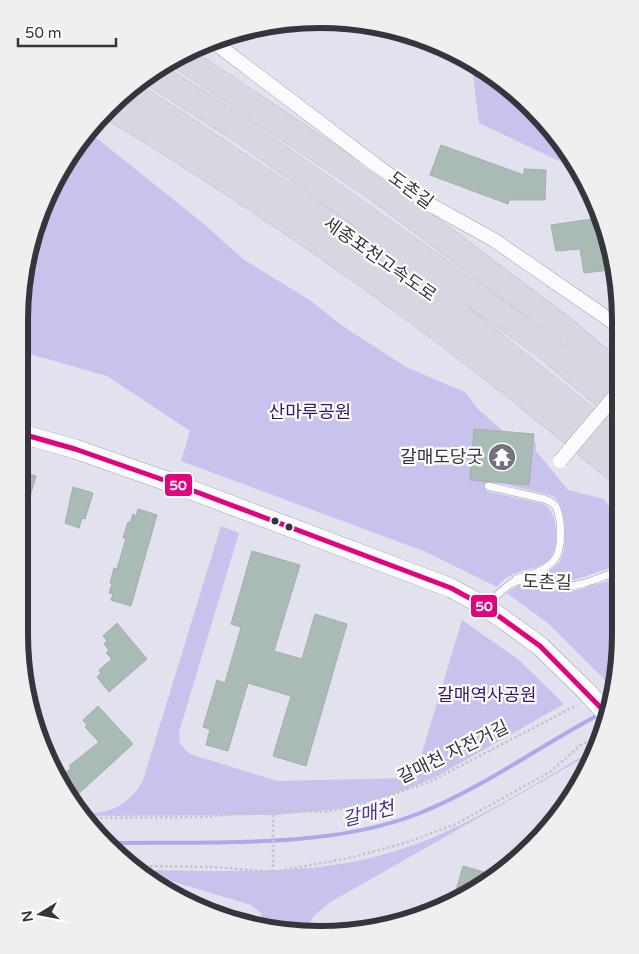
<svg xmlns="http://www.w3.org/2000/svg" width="639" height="954" font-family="'Varela Round','Noto Sans KR',sans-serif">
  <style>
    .green { fill: #c8c3ec }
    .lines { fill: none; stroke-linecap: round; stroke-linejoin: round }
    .stream { stroke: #b1a7e9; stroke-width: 4 }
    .building { fill: #a9bbb5; stroke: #a9acaf }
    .lane-casing { stroke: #a3a2ac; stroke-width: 8 }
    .street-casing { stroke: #a3a2ac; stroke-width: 15 }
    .secondary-casing { stroke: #a3a2ac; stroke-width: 20 }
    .highway-casing { stroke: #c1c1c7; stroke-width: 26 }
    .path { stroke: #c5c4c8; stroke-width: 2.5; stroke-dasharray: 2.5 2.5; stroke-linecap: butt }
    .lane { stroke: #fbfafc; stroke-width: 7 }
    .street { stroke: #fbfafc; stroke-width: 14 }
    .secondary { stroke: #fbfafc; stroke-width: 19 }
    .highway { stroke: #d8d6e0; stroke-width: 25 }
    .street-bridge-casing { stroke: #a3a2ac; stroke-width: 15; stroke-linecap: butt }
    .secondary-bridge-casing { stroke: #a3a2ac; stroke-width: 20; stroke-linecap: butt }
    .street-bridge { stroke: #fbfafc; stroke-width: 14 }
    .secondary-bridge { stroke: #fbfafc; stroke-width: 19 }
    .bus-1-casing { stroke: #fff; stroke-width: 9 }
    .bus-1 { stroke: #e5007d; stroke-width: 5 }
    .bus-dot { fill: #36353e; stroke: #fff; stroke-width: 2 }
    .labels { text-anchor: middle; stroke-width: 4.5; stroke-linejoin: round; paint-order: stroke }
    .street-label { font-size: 18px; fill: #36353e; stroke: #fff }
    .park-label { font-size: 18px; fill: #37147c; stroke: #fff }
    .poi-label { font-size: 18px; fill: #36353e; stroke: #fff; text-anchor: end }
    .water-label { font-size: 19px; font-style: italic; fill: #4a2e94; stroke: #fff }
    .rim { fill: none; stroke: #36353e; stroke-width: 6 }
    .line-badge { stroke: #fff; stroke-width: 2 }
    .badge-label { font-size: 14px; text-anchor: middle; font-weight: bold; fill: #fff }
  </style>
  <rect width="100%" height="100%" fill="#e2e1ee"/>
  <g class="green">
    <polygon points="472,67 532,107 572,167 479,123"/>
    <path d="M 89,132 L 204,224 L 243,259 L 311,301 L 341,325 L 406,367 L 465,392 L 478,409 L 505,433 L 527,435 L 536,443 L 536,451 L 568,490 L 604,499 L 617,519 L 616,566 L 574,580 L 544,578 C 546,570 556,568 560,561 C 568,546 567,506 553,496 L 491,481 L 486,491 L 544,504 C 553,511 555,520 556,531 C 559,581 517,559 497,587 L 426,552 L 181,461 L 190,431 L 107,376 L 23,352 L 24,261 L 50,186 Z"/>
    <path d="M 221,526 L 239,533 L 179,732 L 180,744 L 190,754 L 277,781 L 407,778 L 414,773 L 418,766 L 462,620 L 519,660 L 564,704 L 434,778 L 391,795 L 346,808 L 277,815 L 83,816 L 81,814 C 109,814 130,805 143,780 Z"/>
    <polygon points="616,579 615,681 608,683 549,624 507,593 518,585 569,592"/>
    <path d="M 595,749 L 594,752 L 329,903 L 314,916 L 303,934 L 264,926 L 261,913 L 251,905 L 134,870 C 216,870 302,877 382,855 C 459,834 527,788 595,749 Z"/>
  </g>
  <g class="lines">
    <path class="stream" d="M 108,843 C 208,841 327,850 420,813 C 484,787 540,746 600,714"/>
  </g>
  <g class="building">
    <polygon points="441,145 524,175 524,169 546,170 545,200 509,200 508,204 430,175"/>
    <polygon points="600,218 610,270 584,273 580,249 556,251 551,225"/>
    <polygon points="474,429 534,434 529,485 470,480"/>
    <polygon points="21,472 36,476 24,517 21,517"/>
    <polygon points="73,487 93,493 85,519 82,518 79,528 65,523"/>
    <polygon points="138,509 157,515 131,606 111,600 113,594 109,593 112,584 110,583 114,568 117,569 126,538 123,538 128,522 130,523 133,514 136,516"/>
    <polygon points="252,551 300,565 274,651 302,659 315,614 347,624 306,766 273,756 291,696 248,683 228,751 206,745 210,729 203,727 217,680 225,683 241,627 231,624"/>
    <polygon points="117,623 147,659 109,692 97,677 101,673 99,670 112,659 106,653 109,650 104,644 107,641 103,636"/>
    <polygon points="98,706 133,744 75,797 62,782 67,777 64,774 71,768 69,766 99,742 85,727 87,725 83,720"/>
    <polygon points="528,836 536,842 512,862 510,861"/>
    <polygon points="463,866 487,873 484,884 470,895 453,901"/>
  </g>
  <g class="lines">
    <defs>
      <g id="lane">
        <path d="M 488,486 L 544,499 C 549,501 553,502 556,507 C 562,519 563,550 554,560 C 546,571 529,575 516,579"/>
        <path d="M 486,607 C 523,566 517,584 564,586 C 581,587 600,577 616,572"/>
      </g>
      <polyline id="street" points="211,40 422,200 494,240 620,327"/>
      <polyline id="secondary" points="22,434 75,449 178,485 451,588 486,607 540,646 587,692"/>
      <g id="highway">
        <polyline points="181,57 379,190 565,330 619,376"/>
        <polyline points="155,75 244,132 544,345 619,408"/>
        <polyline points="129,92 422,286 618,444"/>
        <path d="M 109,106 C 288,214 458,336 618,471"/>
      </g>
    </defs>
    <use href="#lane" class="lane-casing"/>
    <use href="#street" class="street-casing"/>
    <use href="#secondary" class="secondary-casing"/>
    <use href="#highway" class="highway-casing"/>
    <g class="path">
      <polyline points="607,692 615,688"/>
      <polyline points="85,818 205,817 273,810 325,812 363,804 432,781 577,705"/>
      <polyline points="130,866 215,867 273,872 354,857 408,842 456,824 550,772 581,745 600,735"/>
      <polyline points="273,872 273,810"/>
    </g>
    <use href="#lane" class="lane"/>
    <use href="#street" class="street"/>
    <use href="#secondary" class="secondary"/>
    <use href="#highway" class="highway"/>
    <defs>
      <polyline id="street-bridge" points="560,461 619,391"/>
      <polyline id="secondary-bridge" points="587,692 607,714"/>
    </defs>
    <use href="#street-bridge" class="street-bridge-casing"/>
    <use href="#secondary-bridge" class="secondary-bridge-casing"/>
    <use href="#street-bridge" class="street-bridge"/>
    <use href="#secondary-bridge" class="secondary-bridge"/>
    <defs>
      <polyline id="bus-1" points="22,434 75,449 178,485 451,588 486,607 540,646 607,714"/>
    </defs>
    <use href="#bus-1" class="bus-1-casing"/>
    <use href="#bus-1" class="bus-1"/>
  </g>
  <defs>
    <symbol id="temple-disc" viewBox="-11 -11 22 22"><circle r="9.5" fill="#72717c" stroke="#fff"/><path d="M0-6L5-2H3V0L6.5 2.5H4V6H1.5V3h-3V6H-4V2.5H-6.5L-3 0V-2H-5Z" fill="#fff"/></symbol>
  </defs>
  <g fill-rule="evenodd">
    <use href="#temple-disc" x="486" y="441" width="32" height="32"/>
  </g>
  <g class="bus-dot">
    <circle cx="275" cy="521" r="4.5"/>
    <circle cx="289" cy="527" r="4.5"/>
  </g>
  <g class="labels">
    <g class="street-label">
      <text transform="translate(411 190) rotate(36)" y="6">도촌길</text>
      <text transform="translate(380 259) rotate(35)" y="6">세종포천고속도로</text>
      <text transform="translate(547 582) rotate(2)" y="6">도촌길</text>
      <text transform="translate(453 752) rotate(-26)" y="6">갈매천 자전거길</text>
    </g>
    <g class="park-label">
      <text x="310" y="418">산마루공원</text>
      <text x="487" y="701">갈매역사공원</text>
    </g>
    <g class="poi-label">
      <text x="483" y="463">갈매도당굿</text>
    </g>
    <g class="water-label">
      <text transform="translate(368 813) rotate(-14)" y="7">갈매천</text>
    </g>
  </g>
  <path d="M0 0H639V954H0ZM320 28H320A292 292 0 0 1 612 320V634A292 292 0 0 1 320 926H320A292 292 0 0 1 28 634V320A292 292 0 0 1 320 28Z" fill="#efeff0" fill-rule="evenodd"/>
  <path class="rim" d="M320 28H320A292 292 0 0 1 612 320V634A292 292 0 0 1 320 926H320A292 292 0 0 1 28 634V320A292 292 0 0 1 320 28Z"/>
  <g class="line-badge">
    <rect x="164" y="473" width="29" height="24" rx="5" fill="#e5007d"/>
    <rect x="470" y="594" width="28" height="24" rx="5" fill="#e5007d"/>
  </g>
  <g class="badge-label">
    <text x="178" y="490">50</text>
    <text x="484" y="611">50</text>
  </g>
  <g transform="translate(40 914) rotate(260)" stroke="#ffffff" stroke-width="4" paint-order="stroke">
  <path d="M0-4L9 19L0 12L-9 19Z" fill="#36353e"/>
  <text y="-8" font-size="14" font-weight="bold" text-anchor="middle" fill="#36353e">N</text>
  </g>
  <path d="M18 38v8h98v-8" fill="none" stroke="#36353e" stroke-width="2.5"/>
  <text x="25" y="38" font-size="15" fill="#36353e" stroke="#ffffff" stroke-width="4" paint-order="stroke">50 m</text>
</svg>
